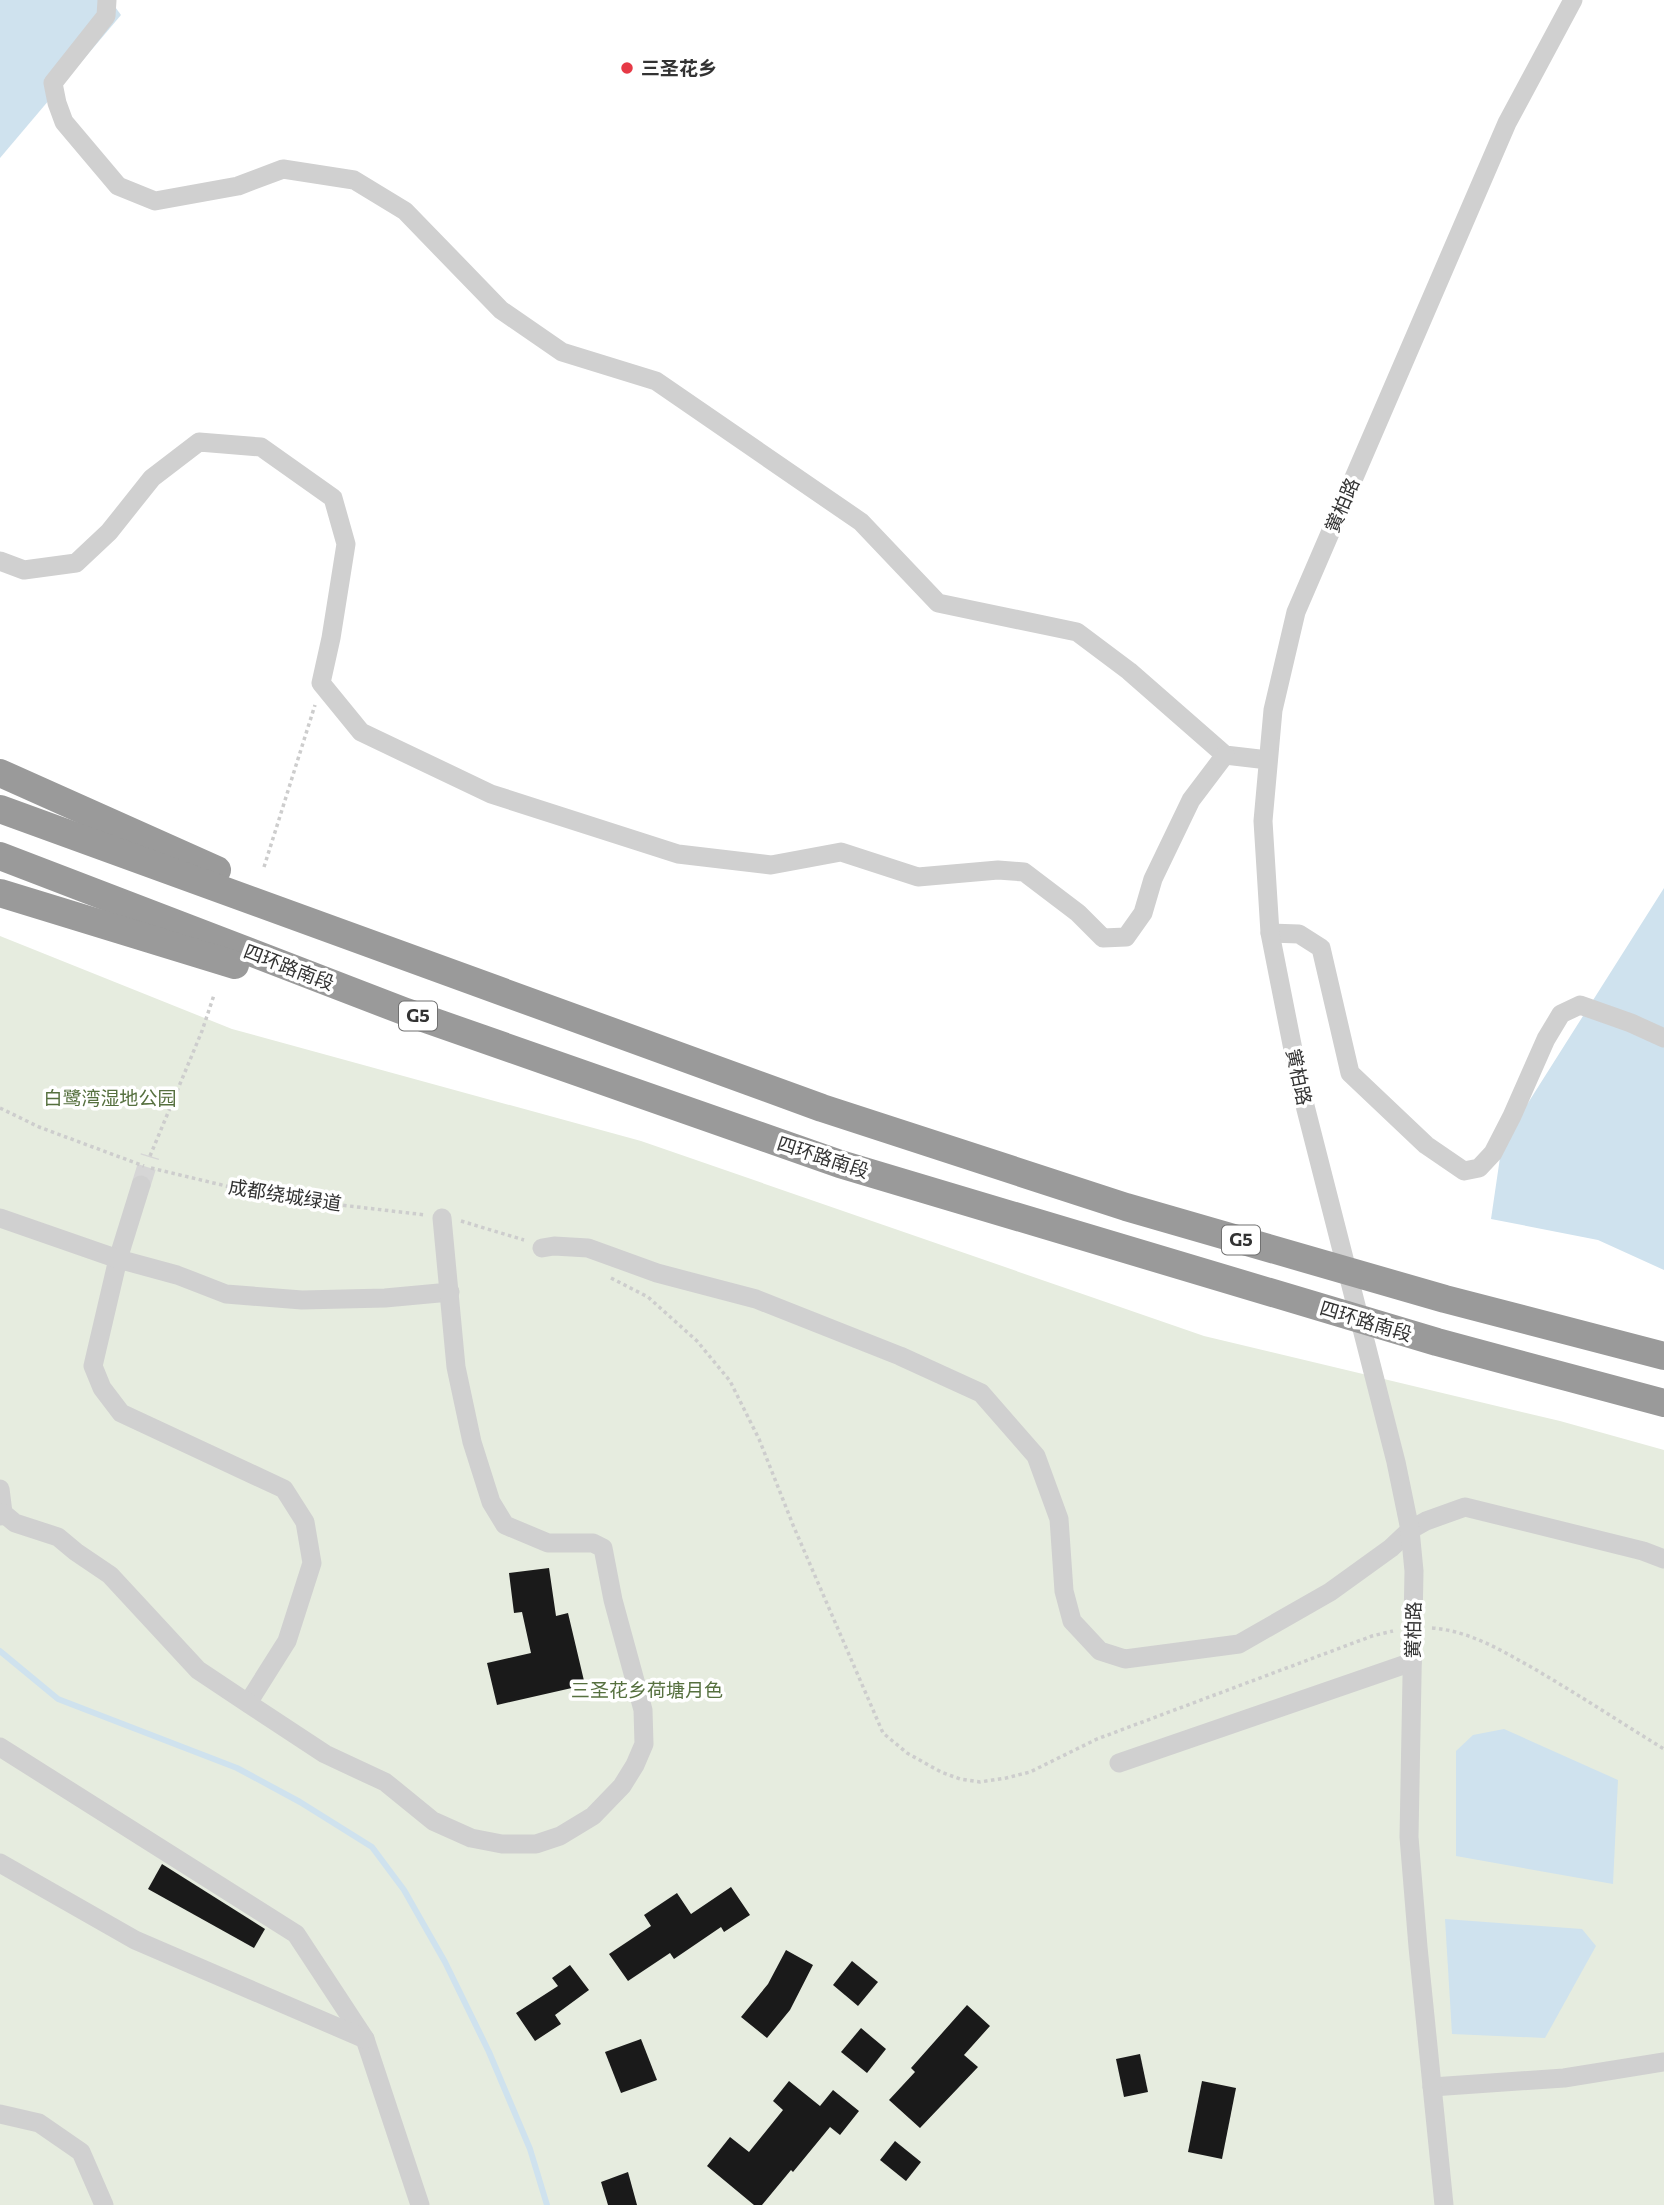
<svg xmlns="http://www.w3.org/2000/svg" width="1664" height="2205" font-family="Commissioner,'Noto Sans SC',sans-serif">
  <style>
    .green { fill: #e6ecdf }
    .water { fill: #cfe2ee }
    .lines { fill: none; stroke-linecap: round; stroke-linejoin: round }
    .stream { stroke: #cfe2ee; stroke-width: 6 }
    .building { fill: #1a1a1a }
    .minor-tunnel { stroke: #d6d6d6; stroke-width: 19; stroke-dasharray: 19 10; stroke-linecap: butt }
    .path { stroke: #cdcdcd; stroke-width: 3.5; stroke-dasharray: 3.5 3.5; stroke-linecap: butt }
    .minor { stroke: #d0d0d0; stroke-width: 19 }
    .highway { stroke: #9a9a9a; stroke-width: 28 }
    .poi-dot { fill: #e63946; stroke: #fff; stroke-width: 2.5 }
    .labels { text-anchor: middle; stroke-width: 7; stroke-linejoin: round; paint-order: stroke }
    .shield { fill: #fff; stroke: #707070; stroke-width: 2 }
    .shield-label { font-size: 18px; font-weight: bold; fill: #333 }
    .poi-label { font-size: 19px; font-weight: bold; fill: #333; stroke: #fff; text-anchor: start }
    .street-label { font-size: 19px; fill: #333; stroke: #fff }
    .park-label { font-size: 19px; fill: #56703f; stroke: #fff }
  </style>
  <rect width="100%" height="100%" fill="#fff"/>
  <polygon class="green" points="0,936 232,1029 641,1141 1204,1336 1560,1421 1664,1450 1664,2205 0,2205"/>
  <g class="water">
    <polygon points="0,0 110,0 121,15 0,158"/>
    <polygon points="1664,888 1664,1270 1598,1240 1491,1219 1502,1144"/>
    <polygon points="1504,1729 1618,1780 1613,1884 1456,1856 1456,1751 1473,1735"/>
    <polygon points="1445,1919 1582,1929 1596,1946 1545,2038 1452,2034"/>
  </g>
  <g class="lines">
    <polyline class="stream" points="0,1651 58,1699 237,1768 300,1802 372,1847 404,1890 445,1962 489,2052 530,2149 547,2205"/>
  </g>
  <g class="building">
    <polygon points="549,1568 556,1616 568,1613 585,1685 497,1705 487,1663 531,1653 522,1612 514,1613 509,1573"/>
    <polygon points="162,1864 265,1929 254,1948 148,1889"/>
    <polygon points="731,1887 750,1915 724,1932 721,1927 674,1959 670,1953 628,1981 609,1954 651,1926 644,1915 677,1893 691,1914"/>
    <polygon points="786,1950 813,1965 790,2010 767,2038 741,2017 768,1984"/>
    <polygon points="852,1961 878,1982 858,2006 833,1985"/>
    <polygon points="570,1965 589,1990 555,2015 561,2024 535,2041 516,2013 558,1986 552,1978"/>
    <polygon points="967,2005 990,2026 964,2055 978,2067 920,2128 889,2100 915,2072 911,2068"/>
    <polygon points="861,2028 886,2049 867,2073 841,2052"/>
    <polygon points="641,2039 657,2080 621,2093 605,2052"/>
    <polygon points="1140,2054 1148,2092 1124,2097 1116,2059"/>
    <polygon points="789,2081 820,2106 833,2090 859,2111 840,2135 830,2127 793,2172 791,2170 762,2205 754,2205 707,2166 730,2137 749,2152 783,2110 773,2101"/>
    <polygon points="1202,2081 1236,2088 1222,2159 1188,2152"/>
    <polygon points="895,2141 921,2162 906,2181 880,2160"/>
    <polygon points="628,2172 637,2205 608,2205 601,2182"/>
  </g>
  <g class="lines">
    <polyline class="minor-tunnel" points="141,1185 150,1156"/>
    <g class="path">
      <polyline points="264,867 315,705"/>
      <polyline points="0,1108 39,1127 144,1166"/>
      <polyline points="150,1156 202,1031 214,995"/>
      <polyline points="151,1168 272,1197 426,1215"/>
      <polyline points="461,1221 524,1240"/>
      <polyline points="611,1278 648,1297 697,1341 730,1381 759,1439 793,1525 883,1733 907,1753 941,1772 960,1779 980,1782 1006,1778 1030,1772 1097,1739 1372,1636 1393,1631"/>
      <path d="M 1432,1628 C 1469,1631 1499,1649 1531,1667 C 1576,1693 1620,1722 1664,1749"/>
    </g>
    <g class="minor">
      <polyline points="107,0 106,16 53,83 57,103 64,122 118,186 155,201 238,186 283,169 354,180 405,211 501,310 562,352 656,381 861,522 938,603 1077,632 1129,671 1225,755 1268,760"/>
      <polyline points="0,561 24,570 76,563 109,532 152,478 199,442 261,447 333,498 346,544 331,638 321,683 361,732 491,794 678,854 771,865 841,852 918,877 998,870 1024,872 1078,913 1103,938 1126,937 1143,913 1153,879 1191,800 1225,755"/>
      <polyline points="1270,933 1299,934 1321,948 1350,1073 1426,1145 1464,1171 1479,1168 1493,1153 1512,1116 1546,1039 1561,1014 1580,1005 1631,1023 1664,1038"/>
      <polyline points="141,1185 118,1259 93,1366 102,1388 121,1413 284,1489 305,1522 312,1563 287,1641 248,1703"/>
      <polyline points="0,1218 118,1259 177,1275 226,1294 302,1300 385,1298 450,1292"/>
      <polyline points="542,1248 554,1246 588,1248 657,1273 756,1299 900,1356 981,1393 1036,1456 1059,1519 1064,1591 1072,1621 1100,1651 1125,1659 1239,1644 1330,1592 1391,1548 1410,1530 1426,1521 1465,1507 1643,1551 1664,1559"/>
      <polyline points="0,1489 3,1513 0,1516"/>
      <polyline points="3,1513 15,1523 58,1537 76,1552 110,1575 198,1670 249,1704 325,1754 385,1782 433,1821 471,1838 502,1844 536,1844 560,1836 593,1816 622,1786 635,1765 644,1744 643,1710 613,1600 603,1548 593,1543 548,1543 505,1525 491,1502 472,1442 456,1367 442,1218"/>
      <polyline points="0,1747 296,1934 365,2039 420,2205"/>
      <polyline points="1119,1763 1412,1662"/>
      <polyline points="0,1863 135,1940 365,2039"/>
      <polyline points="1432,2087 1564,2078 1664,2062"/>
      <polyline points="0,2114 39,2123 81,2152 104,2205"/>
      <polyline points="1444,2205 1418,1947 1409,1837 1414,1571 1410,1530 1396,1462 1301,1090 1270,933 1263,821 1273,710 1296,612 1507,123 1573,0"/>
    </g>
    <g class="highway">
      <polyline points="0,773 217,870"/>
      <polyline points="0,809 822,1108 1126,1207 1445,1299 1664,1356"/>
      <polyline points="0,856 406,1012 840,1164 1437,1342 1664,1403"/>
      <polyline points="0,893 235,965"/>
    </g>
  </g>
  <circle class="poi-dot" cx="627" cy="68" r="7"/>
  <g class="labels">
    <g class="shield">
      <rect x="399" y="1001.5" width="38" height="29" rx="5"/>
      <rect x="1222" y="1225.5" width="38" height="29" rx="5"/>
    </g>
    <g class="shield-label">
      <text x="418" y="1022">G5</text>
      <text x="1241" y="1246">G5</text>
    </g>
    <g class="poi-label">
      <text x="641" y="75">三圣花乡</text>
    </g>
    <g class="street-label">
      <text transform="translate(1342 505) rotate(-67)" y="7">黉柏路</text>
      <text transform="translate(289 967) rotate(21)" y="7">四环路南段</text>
      <text transform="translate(1299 1077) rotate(78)" y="7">黉柏路</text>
      <text transform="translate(823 1157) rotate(18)" y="7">四环路南段</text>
      <text transform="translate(285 1195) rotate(9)" y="7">成都绕城绿道</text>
      <text transform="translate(1366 1321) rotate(17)" y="7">四环路南段</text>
      <text transform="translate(1413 1630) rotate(-89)" y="7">黉柏路</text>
    </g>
    <g class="park-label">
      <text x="110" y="1105">白鹭湾湿地公园</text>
      <text x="647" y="1697">三圣花乡荷塘月色</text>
    </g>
  </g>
</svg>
